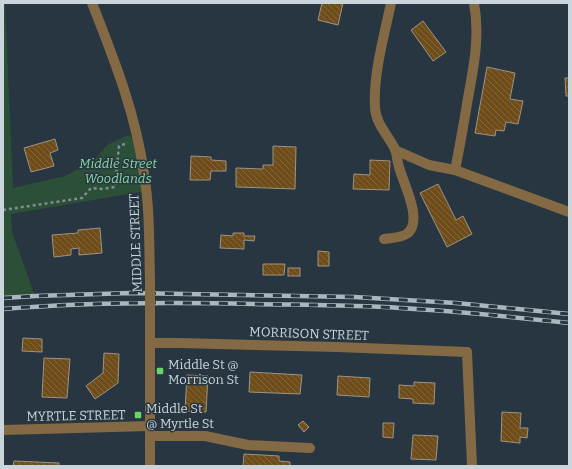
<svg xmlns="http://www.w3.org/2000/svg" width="572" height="469" font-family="Bitter,serif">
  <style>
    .green { fill: #2c4f38 }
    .building { fill: url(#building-back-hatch); stroke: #9f9382 }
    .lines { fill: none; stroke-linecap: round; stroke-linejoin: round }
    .path { stroke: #808c95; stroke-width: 2.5; stroke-dasharray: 3 3; stroke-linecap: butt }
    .minor { stroke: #836a44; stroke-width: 10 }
    .rail-casing { stroke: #abb6bd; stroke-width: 4.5 }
    .rail { stroke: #273641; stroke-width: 3; stroke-dasharray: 9; stroke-linecap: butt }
    .minor-bridge { stroke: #836a44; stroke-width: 10 }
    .poi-dot { fill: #68d465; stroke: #273641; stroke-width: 1.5 }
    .labels { text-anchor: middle; stroke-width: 3; stroke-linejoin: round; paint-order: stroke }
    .park-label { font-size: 13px; font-style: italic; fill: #88d8a3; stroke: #273641 }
    .street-label { font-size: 13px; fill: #cad4db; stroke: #273641 }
    .poi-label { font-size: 13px; fill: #cad4db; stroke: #273641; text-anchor: start }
  </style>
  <defs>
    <pattern id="building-back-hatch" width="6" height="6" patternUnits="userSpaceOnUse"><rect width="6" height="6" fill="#6e4d1b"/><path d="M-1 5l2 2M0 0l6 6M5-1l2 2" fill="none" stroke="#81663c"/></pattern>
  </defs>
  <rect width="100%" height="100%" fill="#273641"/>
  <polygon class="green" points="3,3 5,4 13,188 65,176 94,161 107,145 128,135 138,141 146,191 11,214 12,232 35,296 3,301"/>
  <g class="building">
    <polygon points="322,3 343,3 338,25 318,20"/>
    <polygon points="423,21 446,52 433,61 411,30"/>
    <polygon points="487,67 515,73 510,99 523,101 518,124 506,122 504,131 496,130 495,136 475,133"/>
    <polygon points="565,78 569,78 569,96 566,96"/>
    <polygon points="55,139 58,150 50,153 54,166 31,172 24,148"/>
    <polygon points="273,146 296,147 295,189 236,187 236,168 263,169 263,165 273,165"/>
    <polygon points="191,156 211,157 211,160 226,161 226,171 211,171 210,180 190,180"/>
    <polygon points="370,160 390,161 389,190 353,189 354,174 370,175"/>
    <polygon points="438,184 456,220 463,216 472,234 447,247 420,193"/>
    <polygon points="100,228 102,253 79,255 79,248 71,249 71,255 54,257 52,235 78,233 78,230"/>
    <polygon points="233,233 244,233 244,236 255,236 254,241 244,240 244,249 220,248 221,235 233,236"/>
    <polygon points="318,251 329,252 329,266 318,266"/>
    <polygon points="263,264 285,264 284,275 263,275"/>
    <rect x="288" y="268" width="12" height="8"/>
    <polygon points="23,338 42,339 42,352 22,351"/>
    <polygon points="104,353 119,354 118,383 95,399 86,386 103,373"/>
    <polygon points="44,358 70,359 67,398 42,397"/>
    <polygon points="250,372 302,375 300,394 249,392"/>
    <polygon points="187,375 208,376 206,412 185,411"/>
    <polygon points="338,376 370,378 369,397 337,395"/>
    <polygon points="414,382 435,383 434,404 413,403 413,399 399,398 399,385 414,386"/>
    <polygon points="502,412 521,413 520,428 528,428 527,438 520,437 520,443 501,441"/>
    <polygon points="303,421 309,427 304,432 298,425"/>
    <polygon points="383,423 394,423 393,438 383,437"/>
    <polygon points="413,435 438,436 436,460 411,459"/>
    <polygon points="244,454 279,456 279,461 290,462 290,466 243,466"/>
    <polygon points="14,461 59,463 59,466 13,466"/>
  </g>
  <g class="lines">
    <polyline class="path" points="3,210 82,198 91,188 103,189 115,187 119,146 128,143"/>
    <g class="minor">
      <path d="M 92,3 C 114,59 136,114 144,174 C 150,209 149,245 150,280"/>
      <polyline points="395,150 429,165 455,170 569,212"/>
      <path d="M 455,170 C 460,146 464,122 468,98 C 474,66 480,35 474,3"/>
      <path d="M 384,239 C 391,238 402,238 408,233 C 423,219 403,183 399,167 C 397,161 397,154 395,149 C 388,135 376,124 375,108 C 373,74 384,37 391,3"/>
      <polyline points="150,314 150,466"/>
      <polyline points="150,343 179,343 337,347 467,352 472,466"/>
      <polyline points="3,430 150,426"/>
      <polyline points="150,436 205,436 248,445 310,448"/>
    </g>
    <defs>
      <g id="rail">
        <polyline points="3,298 35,296 131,293 354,297 456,303 569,314"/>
        <path d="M 3,309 C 87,302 170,302 254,304 C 303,305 351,305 400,308 C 456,311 513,317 569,323"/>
      </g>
    </defs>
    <use href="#rail" class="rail-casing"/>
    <use href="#rail" class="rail"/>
    <polyline class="minor-bridge" points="150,280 150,314"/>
  </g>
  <g class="poi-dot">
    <rect x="156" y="367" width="8" height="8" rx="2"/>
    <rect x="134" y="411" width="8" height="8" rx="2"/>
  </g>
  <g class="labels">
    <g class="park-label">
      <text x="118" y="168">Middle Street<tspan x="118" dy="15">Woodlands</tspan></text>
    </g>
    <g class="street-label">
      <text transform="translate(135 243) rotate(-92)" y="5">MIDDLE STREET</text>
      <text transform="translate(309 333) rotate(2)" y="5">MORRISON STREET</text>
      <text transform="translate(76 415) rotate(-1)" y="5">MYRTLE STREET</text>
    </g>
    <g class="poi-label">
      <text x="168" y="369">Middle St @<tspan x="168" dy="15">Morrison St</tspan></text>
      <text x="146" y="413">Middle St<tspan x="146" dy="15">@ Myrtle St</tspan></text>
    </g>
  </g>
  <rect width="572" height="469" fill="none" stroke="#cad4db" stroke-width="8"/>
</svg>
